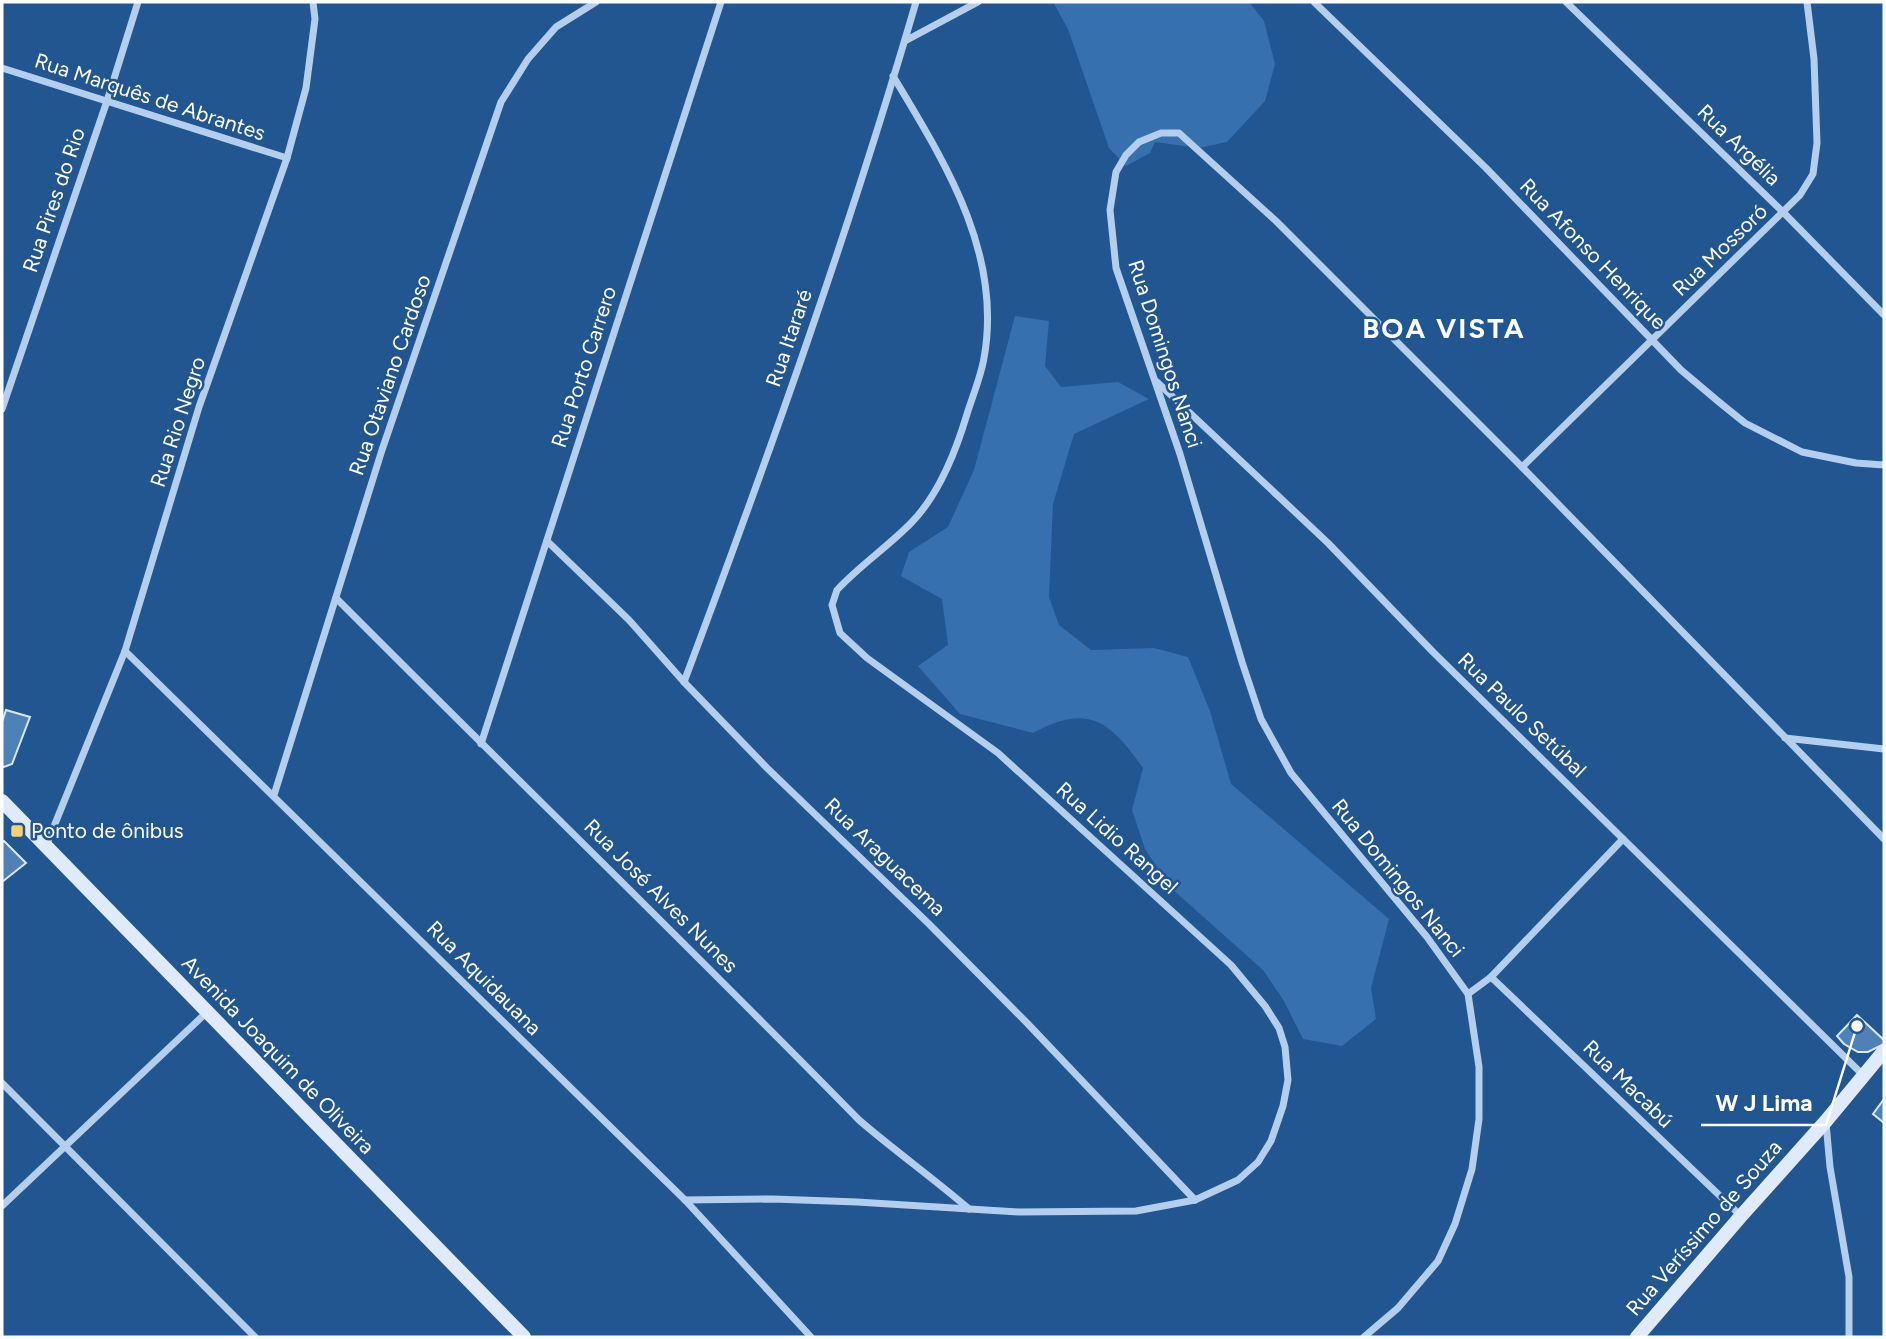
<svg xmlns="http://www.w3.org/2000/svg" width="1886" height="1339" font-family="Figtree,sans-serif">
  <style>
    .green { fill: #3670ae }
    .building { fill: #4f81b9; stroke: #d9e8f9; stroke-width: 2 }
    .lines { fill: none; stroke-linecap: round; stroke-linejoin: round }
    .street { stroke: #b3cfed; stroke-width: 7 }
    .secondary { stroke: #dfebfa; stroke-width: 14 }
    .poi-dot { fill: #f8cf75; stroke: #225691; stroke-width: 2.5 }
    .labels { text-anchor: middle; stroke-width: 5; stroke-linejoin: round; paint-order: stroke }
    .street-label { font-size: 21px; fill: #fff; stroke: #225691 }
    .poi-label { font-size: 21px; fill: #fff; stroke: #225691; text-anchor: start }
    .district-label { font-size: 28px; font-weight: bold; letter-spacing: 2px; fill: #fff; stroke: #225691 }
    .leader { fill: none; stroke: #fff; stroke-width: 2.5 }
    .callout-dot { fill: #fff; stroke: #225691; stroke-width: 2.5 }
    .callout-label { font-size: 23px; text-anchor: middle; font-weight: bold; fill: #fff; stroke: #225691; stroke-width: 5; stroke-linejoin: round; paint-order: stroke }
  </style>
  <rect width="100%" height="100%" fill="#225691"/>
  <g class="green">
    <polygon points="1053,2 1249,2 1264,21 1275,64 1265,101 1227,142 1199,148 1155,142 1150,153 1126,166 1109,148 1068,29"/>
    <path d="M 1015,316 L 1049,321 L 1045,366 L 1061,387 L 1118,382 L 1149,399 L 1074,434 L 1053,504 L 1049,597 L 1059,625 L 1091,650 L 1154,648 L 1188,657 L 1210,711 L 1231,784 L 1389,919 L 1371,988 L 1376,1019 L 1342,1046 L 1303,1039 L 1284,1001 L 1263,970 L 1171,888 L 1145,849 L 1132,810 L 1143,768 C 1110,721 1088,703 1033,733 L 960,714 L 918,666 L 948,645 L 942,599 L 901,576 L 909,552 L 948,527 L 974,470 Z"/>
  </g>
  <g class="building">
    <polygon points="6,710 30,717 12,764 4,767 2,766 2,722"/>
    <polygon points="4,841 26,863 2,882 2,842"/>
    <polygon points="1857,1015 1884,1040 1884,1044 1868,1052 1858,1052 1844,1044 1837,1036"/>
    <polygon points="1884,1099 1884,1123 1873,1114"/>
  </g>
  <g class="lines">
    <g class="street">
      <polyline points="1314,2 1486,168 1681,370 1719,402 1745,423 1802,452 1856,463 1884,465"/>
      <polyline points="1566,2 1784,213 1884,315"/>
      <polyline points="905,41 978,2"/>
      <polyline points="2,68 287,158"/>
      <polyline points="1157,382 1328,543 1433,652 1863,1075"/>
      <polyline points="2,409 107,101 138,2"/>
      <polyline points="1522,467 1800,195 1813,174 1817,143 1814,59 1807,2"/>
      <polyline points="547,541 629,620 684,682 767,768 929,924 1028,1024 1195,1200"/>
      <path d="M 336,598 C 510,773 687,944 859,1120 C 895,1151 933,1178 969,1209"/>
      <polyline points="125,651 685,1200 811,1337"/>
      <path d="M 684,682 C 768,458 849,232 916,2"/>
      <polyline points="1785,738 1884,749"/>
      <polyline points="481,744 721,2"/>
      <polyline points="274,795 382,450 501,102 528,59 556,27 596,2"/>
      <polyline points="46,846 125,651 199,407 287,158 306,88 315,19 313,2"/>
      <polyline points="1491,977 1741,1216"/>
      <polyline points="1468,994 1491,977 1623,839"/>
      <polyline points="2,1083 255,1337"/>
      <polyline points="1826,1123 1830,1167 1849,1277 1849,1337"/>
      <path d="M 685,1200 L 773,1199 L 857,1202 L 1019,1212 L 1136,1211 L 1195,1200 L 1238,1180 L 1258,1162 L 1271,1141 L 1283,1106 L 1288,1080 L 1285,1047 L 1279,1028 L 1265,1006 L 1231,965 L 998,753 L 867,658 L 840,633 L 832,605 L 837,590 C 860,565 889,546 912,522 C 940,493 956,451 967,414 C 973,395 981,376 984,358 C 1003,253 944,161 893,76"/>
      <polyline points="2,1206 207,1012"/>
      <polyline points="1364,1337 1398,1308 1438,1261 1455,1224 1472,1169 1479,1119 1479,1067 1468,994 1427,937 1291,773 1261,719 1242,662 1180,454 1116,268 1110,210 1116,172 1126,155 1139,142 1161,133 1179,133 1276,221 1522,467 1884,839"/>
    </g>
    <g class="secondary">
      <polyline points="2,801 524,1337"/>
      <polyline points="1637,1337 1741,1216 1826,1121 1884,1051"/>
    </g>
  </g>
  <rect class="poi-dot" x="10" y="824" width="14" height="14" rx="3.5"/>
  <g class="labels">
    <g class="street-label">
      <text transform="translate(150 97) rotate(18)" y="7">Rua Marquês de Abrantes</text>
      <text transform="translate(1739 145) rotate(44)" y="7">Rua Argélia</text>
      <text transform="translate(54 200) rotate(-71)" y="7">Rua Pires do Rio</text>
      <text transform="translate(1720 250) rotate(-44)" y="7">Rua Mossoró</text>
      <text transform="translate(1593 254) rotate(46)" y="7">Rua Afonso Henrique</text>
      <text transform="translate(789 338) rotate(-71)" y="7">Rua Itararé</text>
      <text transform="translate(1165 354) rotate(72)" y="7">Rua Domingos Nanci</text>
      <text transform="translate(584 367) rotate(-72)" y="7">Rua Porto Carrero</text>
      <text transform="translate(390 375) rotate(-71)" y="7">Rua Otaviano Cardoso</text>
      <text transform="translate(178 422) rotate(-72)" y="7">Rua Rio Negro</text>
      <text transform="translate(1522 715) rotate(44)" y="7">Rua Paulo Setúbal</text>
      <text transform="translate(1117 838) rotate(42)" y="7">Rua Lidio Rangel</text>
      <text transform="translate(885 857) rotate(44)" y="7">Rua Araguacema</text>
      <text transform="translate(1398 878) rotate(51)" y="7">Rua Domingos Nanci</text>
      <text transform="translate(661 896) rotate(45)" y="7">Rua José Alves Nunes</text>
      <text transform="translate(484 978) rotate(45)" y="7">Rua Aquidauana</text>
      <text transform="translate(278 1055) rotate(46)" y="7">Avenida Joaquim de Oliveira</text>
      <text transform="translate(1628 1084) rotate(44)" y="7">Rua Macabú</text>
      <text transform="translate(1704 1228) rotate(-49)" y="7">Rua Veríssimo de Souza</text>
    </g>
    <g class="poi-label">
      <text x="31" y="838">Ponto de ônibus</text>
    </g>
    <g class="district-label">
      <text x="1444" y="338">BOA VISTA</text>
    </g>
  </g>
  <path class="leader" d="M1857 1026L1826 1125H1701"/>
  <circle class="callout-dot" cx="1857" cy="1026" r="7"/>
  <g class="callout-label">
    <text x="1764" y="1111">W J Lima</text>
  </g>
  <rect width="1886" height="1339" fill="none" stroke="#ffffff" stroke-width="7"/>
</svg>
